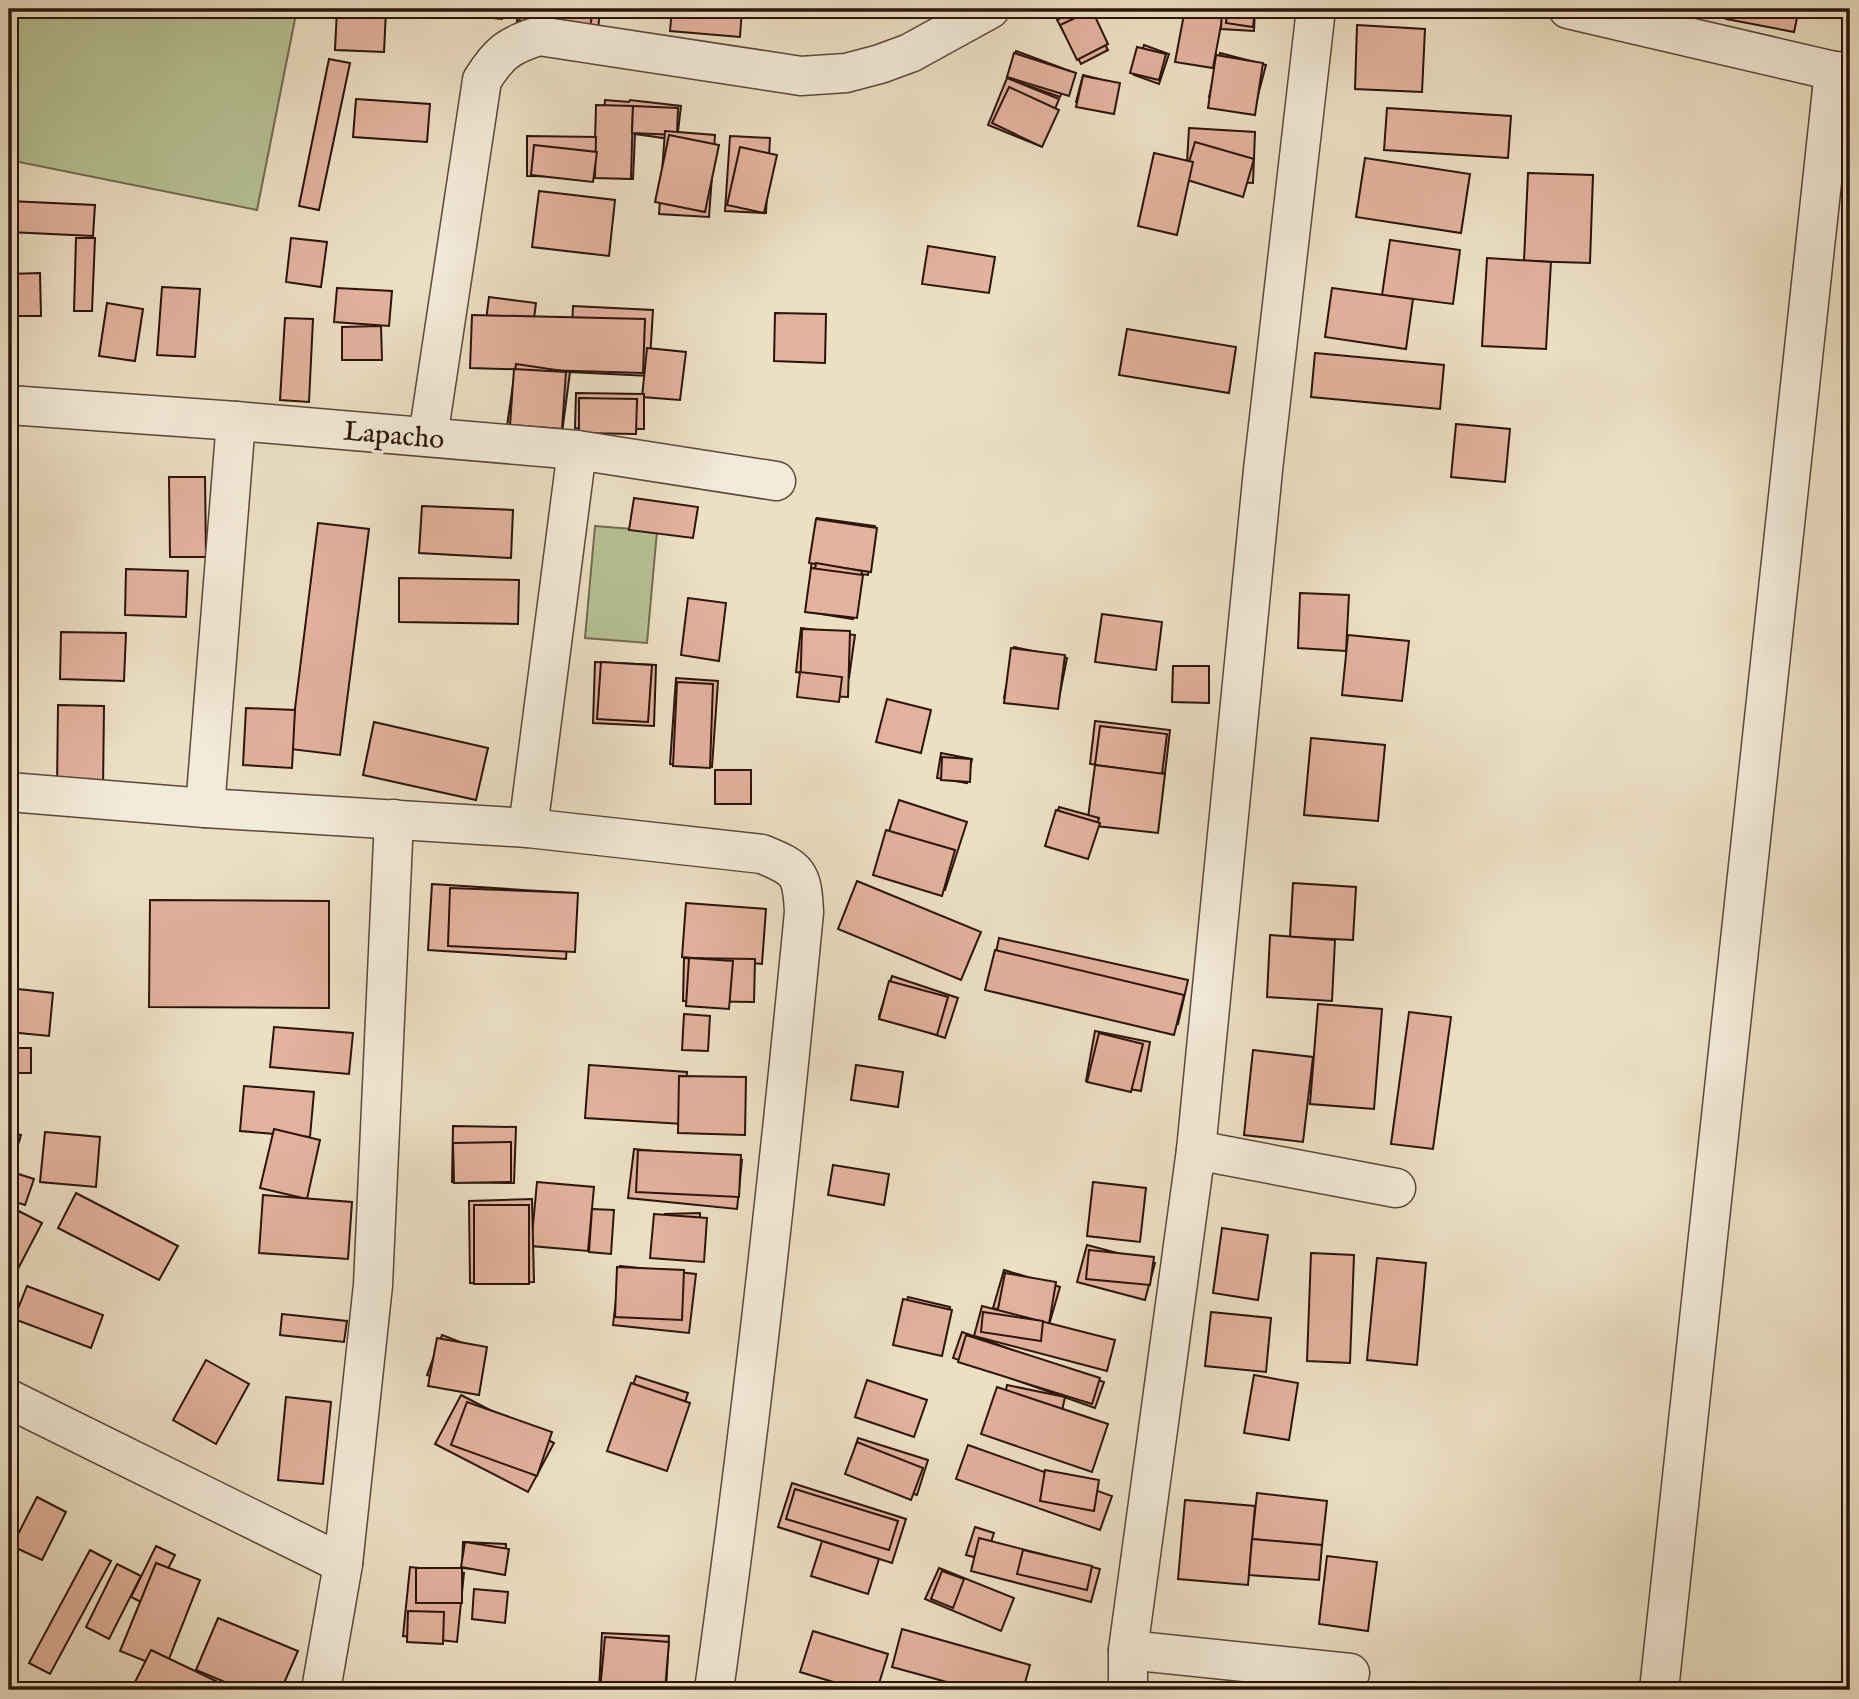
<svg xmlns="http://www.w3.org/2000/svg" width="1859" height="1699" font-family="'IM FELL English',serif">
  <style>
    .green { fill: #b6c295; stroke: #706c50; stroke-width: 2 }
    .building { fill: #e3b29e; stroke: #2b150a; stroke-width: 2 }
    .lines { fill: none; stroke-linecap: round; stroke-linejoin: round }
    .minor-casing { stroke: #5b4838; stroke-width: 41 }
    .minor { stroke: #f3ebd9; stroke-width: 38 }
    .labels { text-anchor: middle; stroke-width: 7; stroke-linejoin: round; paint-order: stroke }
    .street-label { font-size: 28px; fill: #2b150a; stroke: #f3ebd9 }
  </style>
  <rect width="100%" height="100%" fill="#ece0c4"/>
  <filter id="stains"><feTurbulence type="fractalNoise" baseFrequency=".00286" numOctaves="4"/><feColorMatrix values="0 0 0 0 .2 0 0 0 0 .09 0 0 0 0 .02 0 0 0 .5 -.17"/></filter>
  <radialGradient id="worn" r=".72"><stop offset=".6" stop-color="#630" stop-opacity="0"/><stop offset="1" stop-color="#630" stop-opacity=".3"/></radialGradient>
  <g class="green">
    <polygon points="9,9 297,9 257,210 9,160"/>
    <polygon points="595,526 657,531 647,643 585,638"/>
  </g>
  <g class="building">
    <polygon points="337,9 386,10 384,52 335,50"/>
    <polygon points="462,9 502,9 502,19 462,15"/>
    <polygon points="518,9 563,9 562,24 517,21"/>
    <polygon points="521,9 558,9 556,31 519,27"/>
    <polygon points="557,9 600,9 598,31 556,27"/>
    <polygon points="564,9 593,9 590,28 562,24"/>
    <polygon points="672,9 742,9 740,37 670,31"/>
    <polygon points="736,9 791,9 791,14"/>
    <polygon points="1078,9 1086,9 1108,50 1081,64 1057,20"/>
    <polygon points="1185,9 1224,9 1213,68 1175,62"/>
    <polygon points="1222,9 1255,9 1254,31 1221,29"/>
    <polygon points="1228,9 1255,9 1253,27 1226,23"/>
    <polygon points="1728,9 1799,9 1794,32 1726,19"/>
    <polygon points="1092,10 1108,44 1077,60 1060,25"/>
    <polygon points="1357,25 1425,29 1422,92 1355,89"/>
    <polygon points="1144,45 1169,54 1159,84 1134,75"/>
    <polygon points="1137,47 1166,54 1159,80 1130,73"/>
    <polygon points="1016,51 1070,71 1060,97 1007,78"/>
    <polygon points="1014,53 1076,73 1069,96 1007,77"/>
    <polygon points="1220,53 1266,65 1254,110 1209,97"/>
    <polygon points="1216,55 1263,63 1255,115 1208,108"/>
    <polygon points="329,59 350,63 319,210 299,206"/>
    <polygon points="1083,75 1118,84 1112,110 1076,102"/>
    <polygon points="1083,76 1120,83 1114,114 1076,107"/>
    <polygon points="1007,78 1059,99 1040,146 988,125"/>
    <polygon points="1009,87 1059,110 1042,147 992,123"/>
    <polygon points="356,99 430,104 427,142 353,137"/>
    <polygon points="605,100 629,102 630,100 681,106 677,140 635,134 633,179 600,176"/>
    <polygon points="596,105 633,106 631,179 594,178"/>
    <polygon points="633,106 678,108 677,135 632,133"/>
    <polygon points="1387,108 1511,116 1508,158 1384,150"/>
    <polygon points="1189,128 1255,132 1253,183 1186,180"/>
    <polygon points="665,131 715,135 709,217 659,214"/>
    <polygon points="669,135 719,145 705,212 655,202"/>
    <polygon points="527,136 596,137 595,177 527,176"/>
    <polygon points="730,136 770,138 766,213 725,211"/>
    <polygon points="1195,142 1254,159 1243,197 1184,179"/>
    <polygon points="534,145 597,152 593,182 531,175"/>
    <polygon points="740,147 777,155 764,213 727,205"/>
    <polygon points="1154,153 1193,162 1177,235 1138,226"/>
    <polygon points="1365,158 1470,174 1461,233 1356,217"/>
    <polygon points="1528,173 1593,175 1590,263 1524,261"/>
    <polygon points="539,191 615,200 609,256 532,247"/>
    <polygon points="9,201 95,205 93,236 9,232"/>
    <polygon points="76,238 95,238 92,311 74,311"/>
    <polygon points="291,238 327,242 321,287 286,282"/>
    <polygon points="1390,240 1460,250 1453,304 1382,295"/>
    <polygon points="928,246 995,257 989,293 922,284"/>
    <polygon points="1487,258 1551,262 1546,349 1482,346"/>
    <polygon points="40,273 41,316 9,316 9,274"/>
    <polygon points="162,287 200,289 195,357 157,355"/>
    <polygon points="337,288 392,291 389,326 334,322"/>
    <polygon points="1332,288 1413,299 1406,349 1325,337"/>
    <polygon points="489,297 536,303 528,365 481,359"/>
    <polygon points="107,303 143,309 135,361 99,356"/>
    <polygon points="573,306 653,310 649,376 570,372"/>
    <polygon points="775,313 826,314 825,363 774,361"/>
    <polygon points="472,315 645,319 643,373 470,368"/>
    <polygon points="285,318 313,319 309,402 280,400"/>
    <polygon points="381,326 382,360 342,360 342,327"/>
    <polygon points="1127,329 1236,347 1229,393 1119,375"/>
    <polygon points="647,348 686,352 680,400 642,397"/>
    <polygon points="1315,353 1444,365 1440,409 1311,397"/>
    <polygon points="516,364 570,372 562,433 507,426"/>
    <polygon points="514,369 566,372 562,429 510,425"/>
    <polygon points="576,393 644,394 644,429 575,428"/>
    <polygon points="579,398 637,399 636,434 579,433"/>
    <polygon points="1456,424 1510,429 1505,482 1451,477"/>
    <polygon points="169,477 205,477 206,557 170,557"/>
    <polygon points="634,498 698,507 693,538 629,530"/>
    <polygon points="422,506 513,510 511,558 419,553"/>
    <polygon points="817,518 875,526 868,575 811,568"/>
    <polygon points="816,519 877,528 871,572 809,563"/>
    <polygon points="318,523 369,529 340,755 290,749"/>
    <polygon points="816,563 862,571 853,619 808,612"/>
    <polygon points="811,568 863,575 857,618 805,612"/>
    <polygon points="126,569 188,571 186,617 125,615"/>
    <polygon points="399,578 519,580 518,624 399,622"/>
    <polygon points="1300,593 1349,595 1346,651 1298,648"/>
    <polygon points="688,598 726,603 719,661 681,655"/>
    <polygon points="1102,614 1162,622 1156,670 1095,662"/>
    <polygon points="801,628 855,635 849,678 796,672"/>
    <polygon points="802,629 850,631 848,697 800,695"/>
    <polygon points="61,632 126,633 124,681 60,679"/>
    <polygon points="1348,635 1409,641 1402,701 1342,695"/>
    <polygon points="1014,647 1067,658 1057,708 1004,698"/>
    <polygon points="1011,648 1065,655 1058,709 1004,703"/>
    <polygon points="595,662 656,665 654,726 593,723"/>
    <polygon points="601,662 652,665 648,722 597,719"/>
    <polygon points="1173,666 1209,666 1209,703 1172,702"/>
    <polygon points="800,672 842,677 839,702 797,697"/>
    <polygon points="676,678 718,681 712,767 670,764"/>
    <polygon points="677,682 713,684 710,768 673,766"/>
    <polygon points="887,699 931,710 921,753 876,742"/>
    <polygon points="58,705 104,706 103,789 57,788"/>
    <polygon points="246,708 295,710 292,768 243,765"/>
    <polygon points="1095,721 1170,730 1165,773 1090,764"/>
    <polygon points="374,722 488,748 476,800 363,775"/>
    <polygon points="1100,726 1167,734 1162,774 1095,765"/>
    <polygon points="1311,738 1385,745 1378,821 1304,815"/>
    <polygon points="941,753 972,759 967,783 937,778"/>
    <polygon points="942,757 971,759 970,782 941,780"/>
    <polygon points="1095,765 1165,774 1158,833 1087,825"/>
    <rect x="715" y="770" width="36" height="34"/>
    <polygon points="899,800 967,822 945,890 877,869"/>
    <polygon points="1059,807 1099,818 1087,858 1048,846"/>
    <polygon points="1056,810 1100,823 1088,859 1045,846"/>
    <polygon points="886,830 955,850 942,896 873,875"/>
    <polygon points="857,881 981,932 961,980 838,929"/>
    <polygon points="1293,883 1356,887 1353,940 1290,937"/>
    <polygon points="432,884 570,893 566,959 428,950"/>
    <polygon points="450,888 578,893 575,952 448,946"/>
    <polygon points="150,900 329,901 329,1008 149,1007"/>
    <polygon points="686,903 766,909 762,964 682,957"/>
    <polygon points="1270,935 1335,940 1332,1001 1267,997"/>
    <polygon points="999,938 1188,980 1178,1024 990,982"/>
    <polygon points="995,950 1184,995 1174,1035 985,990"/>
    <polygon points="684,958 755,959 754,1002 683,1001"/>
    <polygon points="689,958 733,961 729,1009 686,1006"/>
    <polygon points="892,976 958,998 945,1038 879,1016"/>
    <polygon points="889,981 948,997 937,1035 879,1019"/>
    <polygon points="9,988 53,993 49,1036 9,1032"/>
    <polygon points="1318,1004 1382,1009 1374,1109 1310,1104"/>
    <polygon points="1409,1012 1451,1017 1433,1149 1391,1144"/>
    <polygon points="684,1014 710,1016 708,1051 682,1050"/>
    <polygon points="274,1027 353,1033 349,1074 270,1067"/>
    <polygon points="1095,1031 1150,1042 1141,1091 1086,1081"/>
    <polygon points="1099,1033 1143,1044 1131,1092 1087,1082"/>
    <rect x="9" y="1048" width="22" height="25"/>
    <polygon points="1253,1050 1313,1057 1303,1142 1244,1135"/>
    <polygon points="589,1065 687,1072 683,1124 585,1118"/>
    <polygon points="856,1065 903,1072 898,1107 851,1100"/>
    <polygon points="679,1076 746,1077 745,1135 678,1133"/>
    <polygon points="244,1086 314,1092 310,1137 240,1131"/>
    <polygon points="453,1126 516,1127 514,1183 452,1182"/>
    <polygon points="274,1129 320,1140 307,1199 260,1188"/>
    <polygon points="9,1132 21,1135 10,1172 9,1171"/>
    <polygon points="45,1132 100,1137 96,1187 40,1182"/>
    <polygon points="511,1142 511,1182 454,1183 453,1143"/>
    <polygon points="634,1149 742,1160 737,1209 628,1198"/>
    <polygon points="638,1150 741,1155 739,1197 636,1192"/>
    <polygon points="833,1165 889,1174 884,1205 828,1195"/>
    <polygon points="9,1171 34,1179 25,1205 9,1200"/>
    <polygon points="537,1182 594,1187 588,1251 531,1246"/>
    <polygon points="1093,1182 1146,1188 1140,1242 1087,1236"/>
    <polygon points="76,1193 178,1246 159,1280 58,1228"/>
    <polygon points="263,1195 352,1202 348,1259 259,1253"/>
    <polygon points="532,1199 534,1282 470,1283 469,1201"/>
    <rect x="474" y="1205" width="55" height="79"/>
    <polygon points="9,1206 42,1223 9,1286"/>
    <polygon points="592,1209 614,1210 611,1254 589,1252"/>
    <polygon points="700,1213 701,1258 667,1259 665,1214"/>
    <polygon points="654,1214 707,1218 704,1262 650,1258"/>
    <polygon points="1222,1228 1268,1235 1258,1300 1213,1293"/>
    <polygon points="1087,1245 1155,1263 1145,1300 1077,1282"/>
    <polygon points="1089,1250 1154,1257 1150,1285 1086,1279"/>
    <polygon points="1311,1253 1354,1255 1350,1363 1307,1361"/>
    <polygon points="1377,1258 1426,1263 1417,1365 1367,1360"/>
    <polygon points="620,1266 696,1274 689,1333 613,1325"/>
    <polygon points="617,1267 684,1270 682,1320 615,1317"/>
    <polygon points="1004,1270 1060,1287 1049,1325 993,1308"/>
    <polygon points="1005,1273 1056,1282 1049,1324 997,1314"/>
    <polygon points="27,1286 103,1315 91,1348 14,1319"/>
    <polygon points="908,1297 950,1307 940,1349 897,1338"/>
    <polygon points="903,1299 952,1310 942,1356 893,1345"/>
    <polygon points="982,1306 1115,1340 1107,1371 974,1336"/>
    <polygon points="983,1312 1043,1321 1041,1341 981,1332"/>
    <polygon points="1211,1312 1271,1318 1266,1372 1205,1366"/>
    <polygon points="282,1314 347,1321 344,1342 280,1335"/>
    <polygon points="962,1332 1104,1382 1095,1408 953,1358"/>
    <polygon points="442,1335 483,1351 468,1391 427,1375"/>
    <polygon points="966,1335 1100,1378 1092,1404 958,1362"/>
    <polygon points="437,1338 487,1347 479,1395 428,1386"/>
    <polygon points="206,1360 249,1384 216,1444 173,1420"/>
    <polygon points="1254,1375 1298,1383 1289,1440 1244,1433"/>
    <polygon points="636,1376 688,1393 665,1464 613,1447"/>
    <polygon points="867,1380 927,1400 914,1437 855,1417"/>
    <polygon points="631,1383 690,1403 667,1471 607,1451"/>
    <polygon points="1007,1385 1065,1397 1055,1443 997,1431"/>
    <polygon points="997,1387 1108,1424 1092,1472 981,1434"/>
    <polygon points="461,1395 554,1443 528,1492 435,1444"/>
    <polygon points="286,1397 331,1402 323,1484 278,1480"/>
    <polygon points="467,1402 552,1432 537,1476 451,1445"/>
    <polygon points="858,1438 928,1460 917,1495 847,1473"/>
    <polygon points="857,1442 923,1468 911,1500 845,1474"/>
    <polygon points="968,1445 1112,1496 1100,1530 956,1479"/>
    <polygon points="1045,1470 1099,1480 1094,1511 1040,1501"/>
    <polygon points="792,1483 906,1519 892,1563 778,1527"/>
    <polygon points="795,1489 898,1521 889,1550 786,1519"/>
    <polygon points="1257,1493 1327,1501 1322,1546 1252,1539"/>
    <polygon points="37,1497 66,1512 42,1560 12,1546"/>
    <polygon points="1185,1500 1255,1506 1248,1585 1178,1579"/>
    <polygon points="975,1527 994,1533 985,1560 966,1555"/>
    <polygon points="979,1538 1100,1569 1091,1602 971,1571"/>
    <polygon points="1252,1539 1322,1545 1319,1580 1249,1575"/>
    <polygon points="822,1541 879,1559 868,1594 811,1576"/>
    <polygon points="463,1542 506,1544 505,1571 462,1568"/>
    <polygon points="465,1542 509,1549 505,1575 461,1567"/>
    <polygon points="156,1546 175,1555 149,1606 131,1597"/>
    <polygon points="90,1550 111,1561 50,1674 29,1663"/>
    <polygon points="1023,1550 1092,1566 1087,1590 1017,1574"/>
    <polygon points="1327,1556 1377,1562 1368,1631 1319,1624"/>
    <polygon points="156,1563 200,1580 165,1669 120,1651"/>
    <polygon points="117,1564 141,1576 109,1639 86,1627"/>
    <polygon points="410,1567 464,1573 457,1642 403,1636"/>
    <rect x="416" y="1568" width="46" height="35"/>
    <polygon points="939,1568 1014,1598 1001,1631 925,1599"/>
    <polygon points="942,1571 964,1579 953,1608 931,1599"/>
    <polygon points="474,1589 508,1592 505,1623 472,1619"/>
    <polygon points="408,1611 444,1612 443,1644 407,1642"/>
    <polygon points="218,1618 298,1651 281,1690 244,1690 196,1670"/>
    <polygon points="902,1629 1030,1665 1023,1690 976,1690 892,1667"/>
    <polygon points="813,1631 888,1654 877,1690 860,1690 800,1672"/>
    <polygon points="602,1633 669,1636 666,1690 599,1690"/>
    <polygon points="605,1637 669,1642 665,1690 600,1690"/>
    <polygon points="151,1650 216,1681 211,1690 131,1690"/>
  </g>
  <g class="lines">
    <defs>
      <g id="minor">
        <polyline points="1568,9 1834,71 1850,72"/>
        <polyline points="9,405 236,421 577,450 776,481"/>
        <path d="M 428,437 L 482,80 C 499,53 509,45 539,36 L 801,76 L 846,73 L 880,64 L 910,53 L 990,9"/>
        <path d="M 9,792 L 205,808 L 528,828 L 762,854 C 799,869 802,873 804,912 C 779,1172 750,1432 714,1690"/>
        <polyline points="205,808 236,421"/>
        <polyline points="528,828 577,450"/>
        <polyline points="1196,1150 1396,1188"/>
        <polyline points="9,1399 343,1564"/>
        <polyline points="1128,1650 1350,1673"/>
        <polyline points="321,1690 343,1564 373,1285 394,819"/>
        <polyline points="1128,1690 1128,1650 1196,1150 1263,470 1316,9"/>
        <polyline points="1659,1690 1834,71"/>
      </g>
    </defs>
    <use href="#minor" class="minor-casing"/>
    <use href="#minor" class="minor"/>
  </g>
  <g class="labels">
    <g class="street-label">
      <text transform="translate(394 434) rotate(5)" y="10">Lapacho</text>
    </g>
  </g>
  <rect width="1859" height="1699" fill="none" stroke="#ece0c4" stroke-width="35"/>
  <rect x="10" y="10" width="1838" height="1678" fill="none" stroke="#2b150a" stroke-width="3.5"/>
  <rect x="18" y="18" width="1824" height="1664" fill="none" stroke="#2b150a" stroke-width="2"/>
  <rect width="100%" height="100%" filter="url(#stains)"/>
  <rect width="100%" height="100%" fill="url(#worn)"/>
</svg>
